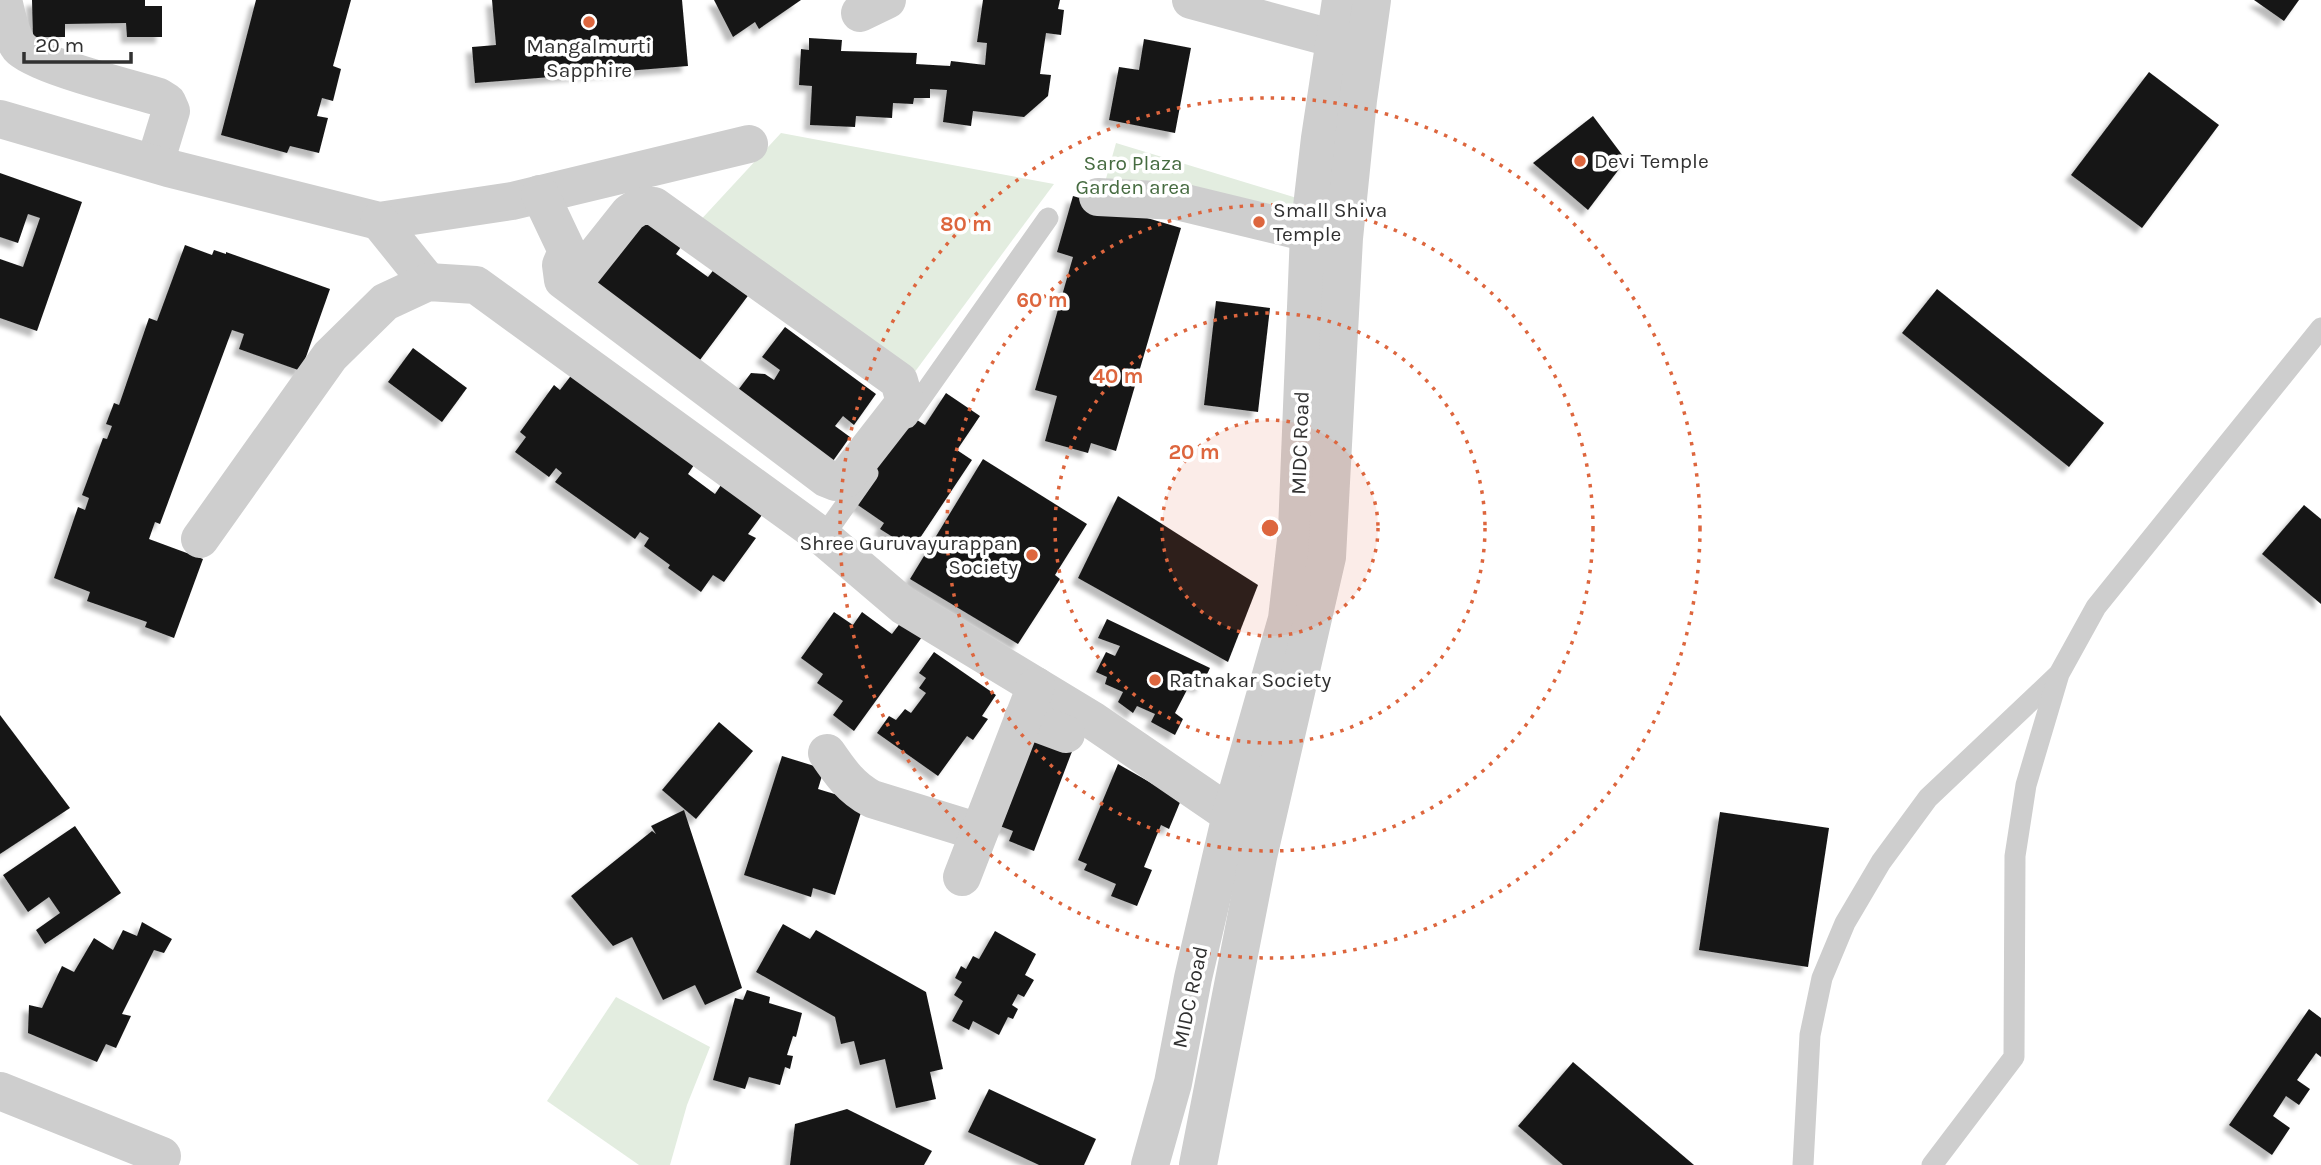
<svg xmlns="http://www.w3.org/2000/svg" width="2321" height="1165" font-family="Karla,sans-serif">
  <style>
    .green { fill: #e3ede0 }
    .building { fill: #181818; filter: url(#shadow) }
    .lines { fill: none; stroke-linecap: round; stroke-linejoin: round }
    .service { stroke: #cecece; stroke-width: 21 }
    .minor { stroke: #cecece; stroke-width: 38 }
    .tertiary { stroke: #cecece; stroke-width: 38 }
    .ring { fill: none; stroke: #dd663e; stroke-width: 3.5; stroke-dasharray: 3.5 7 }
    .poi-dot { fill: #dd663e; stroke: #fff; stroke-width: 2.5 }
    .labels { text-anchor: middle; stroke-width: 7; stroke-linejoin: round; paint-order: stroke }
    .poi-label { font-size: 21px; fill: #313131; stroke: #fff; text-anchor: start }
    .park-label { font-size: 21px; fill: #466b40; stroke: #fff }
    .street-label { font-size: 21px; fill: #313131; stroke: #fff }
    .centre { fill: #dd663e; stroke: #fff; stroke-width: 3.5 }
    .ring-label { font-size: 21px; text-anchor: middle; font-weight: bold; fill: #dd663e; stroke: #fff; stroke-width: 7; stroke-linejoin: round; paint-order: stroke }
  </style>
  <defs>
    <filter id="shadow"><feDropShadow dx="-6" dy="6" stdDeviation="2" flood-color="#0004"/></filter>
  </defs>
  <rect width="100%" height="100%" fill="#fff"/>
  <g class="green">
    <polygon points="781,133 1054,184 914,373 696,225"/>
    <polygon points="1116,143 1300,199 1293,242 1102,193"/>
    <polygon points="616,997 710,1047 687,1105 670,1165 639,1165 547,1101"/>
  </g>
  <g class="building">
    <polygon points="32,0 145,0 145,6 162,6 162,37 127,37 126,23 65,24 65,37 33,37"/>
    <polygon points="256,0 351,0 333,66 341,69 333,101 322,98 317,116 328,118 319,153 290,146 287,153 221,135"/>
    <polygon points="492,0 682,0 688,66 475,83 472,47 496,45"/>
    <polygon points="714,0 801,0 759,29 755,22 733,37"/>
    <polygon points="983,0 1060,0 1058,9 1064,10 1061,35 1046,33 1040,74 1051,75 1048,96 1024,117 973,111 971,126 943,122 947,90 930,89 930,98 914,98 913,104 893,103 892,118 856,116 855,127 810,125 812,86 799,85 801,49 809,50 809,38 842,40 841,51 917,53 916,64 950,66 951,61 985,65 987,43 977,42"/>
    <polygon points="2254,0 2299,0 2284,21"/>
    <polygon points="1144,39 1191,48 1175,133 1109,120 1119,67 1139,70"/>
    <polygon points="2149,72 2219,125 2142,228 2071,175"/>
    <polygon points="1593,116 1626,160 1588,210 1533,163"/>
    <polygon points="0,173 82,202 37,331 0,318 0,259 23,267 40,218 28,214 18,243 0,237"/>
    <polygon points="1073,196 1181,228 1116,451 1091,443 1088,453 1045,441 1057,396 1035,390 1073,257 1057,252"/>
    <polygon points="645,216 683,244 676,254 708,277 715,268 750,293 694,368 590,292"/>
    <polygon points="185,245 212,255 214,250 226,254 226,252 330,289 301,371 239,349 244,334 232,330 160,524 155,522 149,539 203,559 174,638 145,627 147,622 87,601 90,592 54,578 78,507 85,510 89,498 82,495 103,438 107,439 112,426 106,424 114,403 119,405 149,318 157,321"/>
    <polygon points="1937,289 2104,423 2069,467 1902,333"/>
    <polygon points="1216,301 1270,308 1258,412 1204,405"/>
    <polygon points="785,327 876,394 854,425 843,416 835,426 850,437 828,468 732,398 751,373 765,374 774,380 780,370 762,357"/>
    <polygon points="413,348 467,388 442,422 388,382"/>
    <polygon points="573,373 696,462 688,474 715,494 721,485 762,515 748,534 756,538 724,582 713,575 701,592 668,568 670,565 644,546 649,538 640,532 635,539 555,482 562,473 556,468 549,477 515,452 526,437 520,432 554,385 560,390"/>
    <polygon points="946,393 980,416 957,450 972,460 916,544 903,535 899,541 880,529 884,523 852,501 909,415 925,425"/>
    <polygon points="983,459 1087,524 1055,575 1060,579 1018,644 910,579"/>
    <polygon points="1118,496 1258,585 1228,662 1078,578"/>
    <polygon points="2304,505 2321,519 2321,604 2262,554"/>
    <polygon points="834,612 853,625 862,612 892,634 901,622 922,637 854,731 833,715 843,701 817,683 823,674 801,658"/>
    <polygon points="1107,619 1210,668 1201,687 1190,684 1175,713 1183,719 1175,735 1151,722 1155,714 1137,706 1133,713 1118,702 1123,692 1105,684 1107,677 1096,672 1106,652 1115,656 1120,646 1098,638"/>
    <polygon points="934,652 996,695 982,716 988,719 973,740 967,736 938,776 877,733 889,716 896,720 905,709 911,713 926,693 919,688 926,678 919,673"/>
    <polygon points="0,715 70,808 0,854"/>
    <polygon points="719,722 753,751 696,819 662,790"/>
    <polygon points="1030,724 1076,741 1034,851 1009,841 1013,831 992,823"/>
    <polygon points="782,756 824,769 818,789 864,803 835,895 813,888 811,897 744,875"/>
    <polygon points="1118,764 1181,800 1169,829 1161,825 1144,867 1152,870 1137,906 1111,896 1116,884 1084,870 1087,864 1078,860"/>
    <polygon points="684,810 742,988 705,1005 695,985 663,1000 632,937 613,946 571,896 652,831 656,834 651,826"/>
    <polygon points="1720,812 1829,828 1808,967 1699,950"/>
    <polygon points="75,826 121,893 45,944 36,930 60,913 49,897 28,912 3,875"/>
    <polygon points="142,922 172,939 164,953 154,950 122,1014 131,1016 116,1048 106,1044 97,1062 28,1033 29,1005 42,1008 62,966 74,972 94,938 113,950 123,930 137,936"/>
    <polygon points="783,924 810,939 816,930 926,992 943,1069 930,1072 936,1099 896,1108 885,1059 860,1065 854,1041 841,1044 835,1017 756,972"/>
    <polygon points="995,931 1036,954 1025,975 1034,980 1024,997 1018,994 1012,1005 1018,1009 1013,1019 1008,1017 999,1035 973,1021 969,1030 952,1021 963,1001 954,995 962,982 955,978 961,966 966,969 973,956 979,959"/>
    <polygon points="747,990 770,997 769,1003 802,1013 796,1037 793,1036 787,1055 793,1056 790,1069 785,1067 780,1085 749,1077 745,1089 713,1080 735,998 743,1000"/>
    <polygon points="2309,1009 2321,1018 2321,1057 2316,1053 2297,1080 2310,1089 2299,1105 2286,1096 2273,1116 2290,1128 2272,1155 2229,1125"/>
    <polygon points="1573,1062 1694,1165 1563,1165 1518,1126"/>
    <polygon points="989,1089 1096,1139 1084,1165 1039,1165 968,1132"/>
    <polygon points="847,1109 932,1151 924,1165 790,1165 795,1124"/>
  </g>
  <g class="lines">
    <g class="service">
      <polyline points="907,418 1048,218"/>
      <polyline points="823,537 868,473"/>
      <polyline points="1803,1165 1810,1035 1822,978 1845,923 1881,862 1928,798 2057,676"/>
      <polyline points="1932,1165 2014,1057 2015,856 2026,785 2059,674 2096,607 2321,328"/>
    </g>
    <g class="minor">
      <path d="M 3,0 C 7,15 10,34 19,47 C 34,65 133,89 159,97 L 167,102 L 171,111 L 155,163"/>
      <polyline points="1191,0 1365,47"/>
      <polyline points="860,13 887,0"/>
      <polyline points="0,119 168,168 379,221 512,201 749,144"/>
      <polyline points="540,194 567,251 561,265 563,280 571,286 826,478 836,482 845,479 905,402 899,381 654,206 640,206 629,213 571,286"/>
      <polyline points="1098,197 1177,201 1309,233 1340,237"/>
      <polyline points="379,221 428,282"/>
      <polyline points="200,539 330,356 385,302 428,282 476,285 823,537 904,606 1092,720 1231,815 1261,823"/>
      <polyline points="1023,718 1066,734"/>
      <path d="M 827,753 C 840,772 851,788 872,799 L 979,832"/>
      <polyline points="962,877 1036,686"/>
      <polyline points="0,1091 162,1156"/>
    </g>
    <g class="tertiary">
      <polyline points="1150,1165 1173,1083 1193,978 1231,815 1287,619 1297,531 1309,233 1320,138 1341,0"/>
      <polyline points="1198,1165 1258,857 1327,557 1344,238 1358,100 1372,0"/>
    </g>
  </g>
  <circle cx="1270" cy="528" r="108" fill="#dd663e" fill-opacity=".12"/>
  <g class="ring">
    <circle cx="1270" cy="528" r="108"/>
    <circle cx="1270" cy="528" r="215"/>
    <circle cx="1270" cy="528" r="323"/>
    <circle cx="1270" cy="528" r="430"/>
  </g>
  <g class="poi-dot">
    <circle cx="589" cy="22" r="7"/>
    <circle cx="1580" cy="161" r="7"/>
    <circle cx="1259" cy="222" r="7"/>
    <circle cx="1032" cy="555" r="7"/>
    <circle cx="1155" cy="680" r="7"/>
  </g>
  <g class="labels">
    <g class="poi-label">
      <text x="589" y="53" text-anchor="middle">Mangalmurti<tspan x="589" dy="24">Sapphire</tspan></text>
      <text x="1594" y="168">Devi Temple</text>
      <text x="1273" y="217">Small Shiva<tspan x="1273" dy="24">Temple</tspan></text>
      <text x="1018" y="550" text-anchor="end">Shree Guruvayurappan<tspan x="1018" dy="24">Society</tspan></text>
      <text x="1169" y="687">Ratnakar Society</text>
    </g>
    <g class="park-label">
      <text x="1133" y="170">Saro Plaza<tspan x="1133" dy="24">Garden area</tspan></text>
    </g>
    <g class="street-label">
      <text transform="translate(1300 443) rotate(-88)" y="7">MIDC Road</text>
      <text transform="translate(1190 997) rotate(-78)" y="7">MIDC Road</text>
    </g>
  </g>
  <circle cx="1270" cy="528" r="10" class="centre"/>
  <g class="ring-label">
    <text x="966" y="231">80 m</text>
    <text x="1042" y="307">60 m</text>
    <text x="1118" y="383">40 m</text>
    <text x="1194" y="459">20 m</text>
  </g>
  <path d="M24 52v10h107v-10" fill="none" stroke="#313131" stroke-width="3.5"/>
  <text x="35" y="52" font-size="21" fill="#313131" stroke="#ffffff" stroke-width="5" paint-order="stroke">20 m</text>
</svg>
